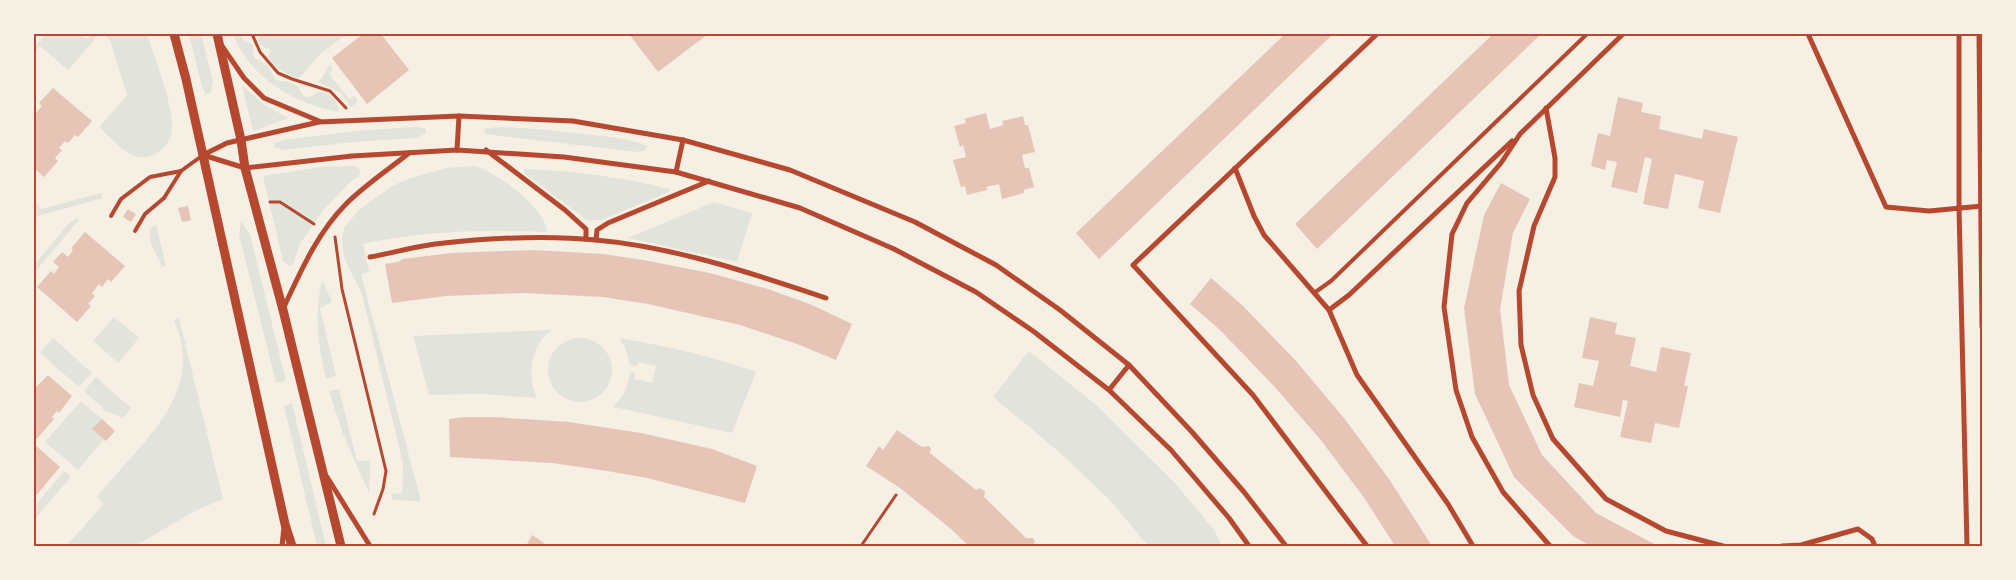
<svg xmlns="http://www.w3.org/2000/svg" width="2016" height="580" font-family="'Source Sans 3',sans-serif">
  <style>
    .green { fill: #e2e4dc }
    .building { fill: #e6c5b7 }
    .lines { fill: none; stroke-linecap: round; stroke-linejoin: round }
    .path { stroke: #b5482f; stroke-width: 3 }
    .service { stroke: #b5482f; stroke-width: 4 }
    .minor { stroke: #b5482f; stroke-width: 5 }
    .tertiary { stroke: #b5482f; stroke-width: 9 }
    .neatline { fill: none; stroke: #b5482f; stroke-width: 2 }
  </style>
  <rect width="100%" height="100%" fill="#f6efe4"/>
  <g class="green">
    <polygon points="46,34 79,34 86,39 91,34 99,34 68,70 40,46 34,53 34,48"/>
    <path d="M 103,34 L 147,34 C 154,57 177,112 171,135 C 169,142 164,149 157,153 C 134,168 115,141 99,127 L 127,95 L 110,40 Z"/>
    <polygon points="189,34 201,34 213,81 211,92 206,95 201,83"/>
    <path d="M 233,34 L 239,34 L 243,39 L 253,45 L 254,58 L 268,66 L 276,80 C 288,82 298,81 302,94 C 310,101 312,94 319,92 C 331,94 338,99 339,112 C 294,104 250,78 233,34 Z"/>
    <path d="M 259,34 L 347,34 C 336,42 324,50 315,60 C 309,66 306,73 298,78 C 288,76 273,66 268,57 L 270,53 L 269,49 L 262,46 L 258,41 Z"/>
    <polygon points="330,65 333,69 329,74 349,99 355,96 358,101 351,107 340,92 318,82 322,78"/>
    <polygon points="242,85 263,104 288,118 253,131"/>
    <polygon points="413,127 425,128 426,133 417,138 354,142 282,150 275,147 274,143 283,140 354,131"/>
    <path d="M 500,127 C 531,128 562,131 593,135 C 611,137 630,139 647,146 L 646,150 L 636,152 L 485,134 L 484,129 Z"/>
    <polygon points="354,166 358,167 361,172 359,176 348,184 322,212 300,244 293,265 290,266 283,261 263,176 322,167"/>
    <path d="M 475,166 C 497,172 547,209 547,232 C 485,230 424,230 363,244 L 369,272 L 361,274 L 421,501 L 392,500 L 391,494 L 402,493 L 403,463 L 362,294 L 344,257 L 342,239 L 344,228 L 359,210 L 392,186 L 408,179 L 446,168 Z"/>
    <path d="M 525,169 C 573,171 623,177 669,189 L 669,192 L 601,220 L 587,220 L 524,173 Z"/>
    <polygon points="101,193 103,198 37,216 34,220 34,206 37,203 41,209"/>
    <polygon points="714,202 752,213 737,262 628,238"/>
    <polygon points="77,218 79,220 34,273 34,265 70,222"/>
    <polygon points="241,221 250,234 286,381 276,383 239,235"/>
    <polygon points="156,224 166,266 162,267 151,243 150,229"/>
    <path d="M 322,279 L 332,302 L 320,308 L 336,376 L 326,379 C 318,346 314,313 322,279 Z"/>
    <polygon points="114,317 139,338 118,363 93,341"/>
    <path d="M 179,318 L 223,499 L 195,511 L 135,546 L 66,546 L 104,504 L 97,497 C 137,446 208,395 174,321 Z"/>
    <path d="M 551,330 C 531,346 526,375 537,398 L 480,394 L 429,395 L 413,336 Z"/>
    <polygon points="53,338 92,373 79,387 40,353"/>
    <path d="M 619,338 C 666,346 711,356 756,372 L 732,433 L 614,407 L 625,392 L 631,371 L 635,372 L 635,379 L 652,383 L 656,366 L 638,362 L 637,366 L 630,365 L 625,347 Z"/>
    <circle cx="580" cy="370" r="32"/>
    <polygon points="1029,351 1095,404 1174,482 1214,530 1222,546 1148,546 1110,500 1058,451 993,397"/>
    <polygon points="96,377 131,408 122,419 117,415 106,411 84,391"/>
    <polygon points="339,389 357,461 370,461 369,493 343,434 329,391"/>
    <polygon points="81,401 102,419 93,429 104,439 78,470 45,442"/>
    <polygon points="292,403 326,546 317,546 284,406"/>
    <polygon points="64,471 71,477 34,520 34,507"/>
  </g>
  <g class="building">
    <polygon points="363,34 381,34 409,70 367,104 332,58"/>
    <polygon points="629,34 708,34 658,72"/>
    <polygon points="1285,34 1333,34 1099,259 1076,233"/>
    <polygon points="1493,34 1541,34 1317,249 1295,224"/>
    <polygon points="53,88 92,121 78,137 75,135 68,143 65,141 59,148 62,150 55,158 58,161 44,177 34,168 34,112 36,113 42,106 39,103"/>
    <polygon points="1618,97 1643,103 1641,112 1661,116 1659,129 1702,139 1704,129 1738,137 1720,213 1698,208 1704,181 1675,174 1668,209 1643,204 1652,159 1645,157 1637,193 1611,187 1617,162 1607,160 1605,170 1591,166 1598,133 1610,136"/>
    <polygon points="986,113 990,129 1003,125 1002,121 1023,116 1025,125 1028,125 1035,152 1022,155 1025,168 1029,168 1034,187 1024,190 1024,193 1002,199 999,184 986,187 987,190 967,195 965,186 961,187 953,160 966,157 963,145 960,147 954,126 966,123 964,119"/>
    <polygon points="1501,183 1530,199 1513,233 1500,309 1509,385 1542,455 1596,513 1658,546 1590,546 1573,536 1514,477 1475,394 1464,308 1484,215"/>
    <polygon points="188,206 191,220 182,222 178,208"/>
    <polygon points="128,209 136,214 131,222 123,217"/>
    <polygon points="85,232 125,266 111,282 108,279 102,287 99,284 92,293 95,296 88,304 91,306 77,322 37,287 51,271 54,274 59,267 53,262 62,252 68,257 73,250 71,248"/>
    <polygon points="534,250 603,254 643,260 710,273 768,289 812,305 852,324 836,360 797,344 740,325 648,304 603,297 523,293 446,296 392,303 385,264 398,262 403,259 451,253"/>
    <polygon points="1211,278 1242,305 1296,361 1344,418 1389,479 1432,546 1395,546 1365,499 1320,439 1272,384 1220,330 1190,304"/>
    <polygon points="1590,317 1617,323 1615,334 1636,338 1630,366 1656,372 1661,347 1691,353 1684,386 1688,386 1679,428 1655,423 1651,443 1620,437 1628,401 1623,400 1620,417 1574,407 1579,383 1593,386 1599,361 1582,358"/>
    <polygon points="48,375 72,396 59,413 57,411 52,417 54,419 34,442 34,389"/>
    <polygon points="466,417 493,417 569,422 641,433 712,449 757,466 745,503 647,478 607,471 552,463 450,457 449,419"/>
    <polygon points="102,419 115,431 106,441 92,429"/>
    <polygon points="897,430 922,447 929,446 931,449 930,453 976,490 980,488 983,490 985,492 984,497 1026,538 1033,538 1035,541 1033,546 969,546 951,529 900,488 866,466 879,446 883,450"/>
    <polygon points="34,444 60,467 34,498"/>
    <polygon points="532,535 544,543 542,546 526,546"/>
  </g>
  <g class="lines">
    <g class="path">
      <polyline points="252,34 260,52 278,73 292,79 330,91 346,108"/>
      <polyline points="270,202 280,202 314,224"/>
      <polyline points="335,237 342,289 386,471 383,489 374,514"/>
      <polyline points="861,546 896,495"/>
    </g>
    <g class="service">
      <polyline points="111,216 121,199 150,177 181,171"/>
      <polyline points="135,231 145,214 164,198 181,171 203,155"/>
      <polyline points="1314,293 1331,281 1587,34"/>
    </g>
    <g class="minor">
      <polyline points="1808,34 1886,207 1929,211 1982,206"/>
      <polyline points="1959,34 1959,208 1967,546"/>
      <polyline points="1979,34 1982,327"/>
      <polyline points="222,46 244,78 264,98 319,121"/>
      <polyline points="1546,108 1555,158 1555,177 1534,226 1519,291 1521,345 1533,395 1553,439 1606,499 1666,531 1723,546"/>
      <polyline points="457,150 459,116"/>
      <polyline points="486,150 565,210 586,229 586,239"/>
      <polyline points="203,155 227,143 319,122 459,116 573,121 683,140 790,170 915,222 996,265 1060,310 1129,365 1192,432 1244,492 1286,546"/>
      <polyline points="203,155 245,168 352,156 457,150 564,157 676,172 800,208 894,249 976,292 1033,331 1109,390 1171,450 1229,518 1249,546"/>
      <polyline points="1235,168 1254,216 1264,235 1329,310 1357,375 1448,504 1473,546"/>
      <polyline points="676,172 683,140"/>
      <polyline points="596,240 597,230 608,223 709,181"/>
      <path d="M 370,257 C 394,253 419,245 444,243 C 492,238 547,235 596,240 C 675,247 751,273 826,298"/>
      <path d="M 283,309 C 300,273 317,233 346,204 C 365,185 388,170 409,153"/>
      <polyline points="1329,310 1349,295 1512,141"/>
      <polyline points="1109,390 1129,365"/>
      <polyline points="327,477 370,546"/>
      <polyline points="282,546 284,527"/>
      <polyline points="1367,546 1253,395 1133,265 1377,34"/>
      <polyline points="1550,546 1503,492 1472,437 1456,390 1444,307 1452,234 1467,203 1501,163 1520,134 1623,34"/>
      <polyline points="1782,546 1801,545 1858,529 1872,539 1875,546"/>
    </g>
    <g class="tertiary">
      <polyline points="174,34 186,79 285,524 292,546"/>
      <polyline points="217,34 241,140 245,168 283,310 341,546"/>
    </g>
  </g>
  <rect width="2016" height="580" fill="none" stroke="#f6efe4" stroke-width="70"/>
  <rect x="35" y="35" width="1946" height="510" class="neatline"/>
</svg>
